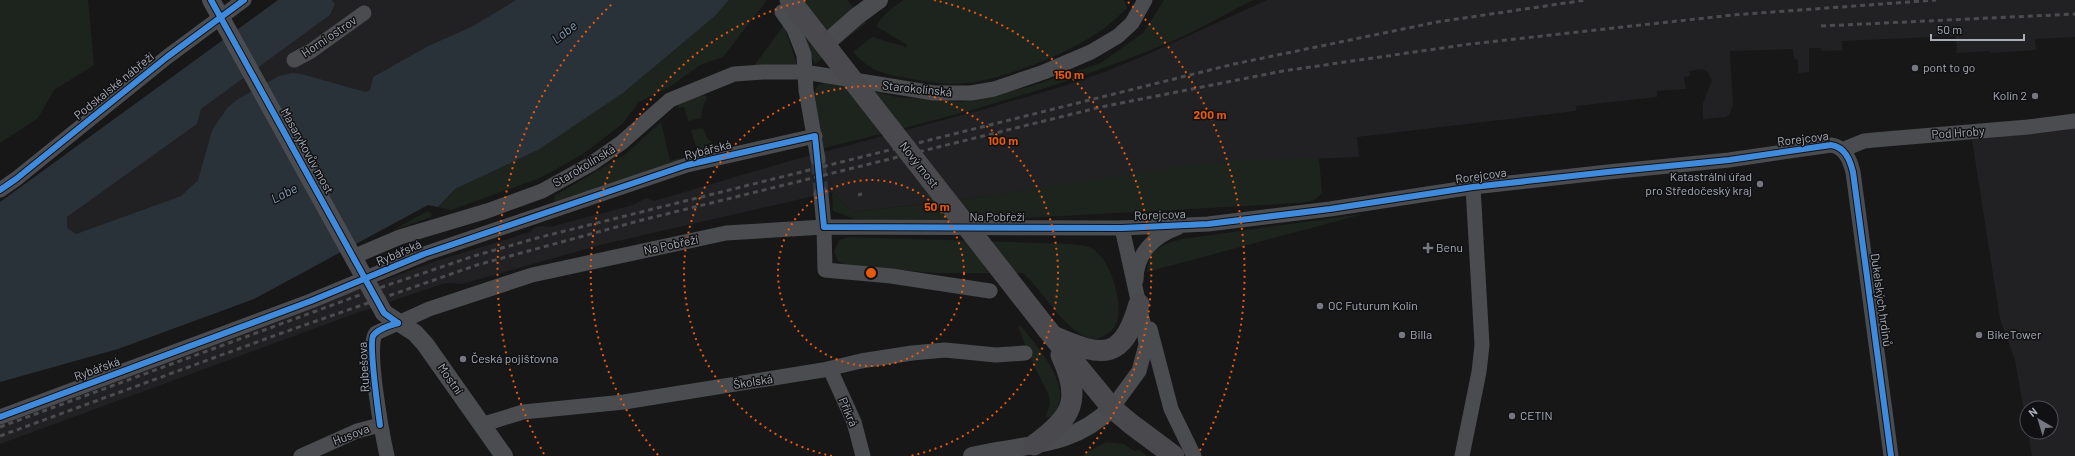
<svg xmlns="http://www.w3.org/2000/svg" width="2075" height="456" font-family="Barlow,sans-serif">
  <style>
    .built { fill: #212123 }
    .green { fill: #1d241e }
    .water { fill: #2a3239 }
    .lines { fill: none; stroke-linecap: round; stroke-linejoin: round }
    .minor-tunnel { stroke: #343537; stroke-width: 15; stroke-dasharray: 15 8; stroke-linecap: butt }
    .minor { stroke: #4b4c50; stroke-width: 15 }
    .tertiary { stroke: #4b4c50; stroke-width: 18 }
    .secondary { stroke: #4a4a4e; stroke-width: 21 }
    .rail { stroke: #4b4c4f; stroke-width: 3; stroke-dasharray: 5 4; stroke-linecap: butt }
    .tertiary-bridge { stroke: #4b4c50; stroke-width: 18 }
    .secondary-bridge { stroke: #4a4a4e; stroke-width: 21 }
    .cycleway-casing { stroke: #111113; stroke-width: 8 }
    .cycleway { stroke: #408adc; stroke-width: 6 }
    .ring { fill: none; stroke: #e8590c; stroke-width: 2; stroke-dasharray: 2 4 }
    .poi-dot { fill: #757880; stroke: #111113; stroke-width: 1.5 }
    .labels { text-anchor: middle; stroke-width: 3; stroke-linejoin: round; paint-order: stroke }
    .street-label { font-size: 12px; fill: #a8adb8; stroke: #111113 }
    .poi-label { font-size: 12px; fill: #a8adb8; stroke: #111113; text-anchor: start }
    .water-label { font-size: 13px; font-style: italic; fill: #7f9bb3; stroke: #111113 }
    .centre { fill: #e8590c; stroke: #111113; stroke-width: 2 }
    .ring-label { font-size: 12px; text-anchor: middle; font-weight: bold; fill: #e8590c; stroke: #111113; stroke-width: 3; stroke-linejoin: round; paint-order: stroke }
  </style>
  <rect width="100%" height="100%" fill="#171717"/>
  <g class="built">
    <polygon points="332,0 516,0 473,26 428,46 373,77 370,90 366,92 302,74 212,130 198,180 181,196 76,234 66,228 67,217 197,124 201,109 330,15 335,4"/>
    <polygon points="1267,0 2075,0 2075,37 2035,39 2036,50 1990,53 1990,51 1956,53 1957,48 1955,36 1842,41 1842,50 1821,51 1821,48 1809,48 1809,72 1798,73 1798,60 1794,59 1793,49 1730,51 1733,105 1729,115 1725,117 1703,119 1703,103 1712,80 1707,71 1702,69 1689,71 1690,76 1684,77 1686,89 1657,91 1657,97 1576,106 1576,111 1357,137 1359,157 1217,162 959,200 852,212 832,192 600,245 462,284 445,283 354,314 0,444 0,421 436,261 530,232 535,227 542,226 550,227 633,205 646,198 654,201 793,160 981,110 1064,86 1104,72 1146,55"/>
    <polygon points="2075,127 2075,456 2032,456 2028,432 2051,432 2051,408 2027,408 2027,428 2015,360 2000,319 1972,140"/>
  </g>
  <g class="green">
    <polygon points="0,0 88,0 94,65 54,90 38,118 0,143"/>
    <polygon points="729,0 767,0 723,57 700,65 671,86 639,102 622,124 583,154 540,178 451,210 438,207 455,189 538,150 623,93 715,16"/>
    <polygon points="797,0 847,0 866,23 815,64 788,12"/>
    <path d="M 903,0 L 1124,0 L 1127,8 C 1115,20 1101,32 1086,40 C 1055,59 988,85 951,84 C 938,84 925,81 912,79 C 885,74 872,73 853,52 L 872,37 L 906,47 L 907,45 L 876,26 L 885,14 Z"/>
    <path d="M 1164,0 L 1253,0 C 1222,16 1191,34 1158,47 C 1050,91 937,121 824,148 L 813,95 L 818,85 L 832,81 L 897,97 L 962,102 L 1028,87 L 1101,63 L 1143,33 Z"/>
    <polygon points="784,25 797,65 751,70"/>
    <polygon points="700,93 707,97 703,107 701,118 688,121 684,107 679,108 677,104"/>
    <polygon points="661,122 670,161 679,158 679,161 555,202 554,196 626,154"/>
    <polygon points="703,128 707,138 721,150 691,157 689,156 698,153 691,130"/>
    <polygon points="1319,158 1322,193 1313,201 1298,203 937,223 855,219 833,211 832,192 852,212 959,200 1195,164 1240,160"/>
    <polygon points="428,211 432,214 431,217 391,231"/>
    <path d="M 1363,214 L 1147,272 C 1150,247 1160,246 1182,239 Z"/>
    <path d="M 848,237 L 1071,244 C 1077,245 1084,245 1089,247 C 1110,255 1126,306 1115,326 C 1113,330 1108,333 1104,336 C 1097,341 1089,339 1082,335 C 1057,320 1044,292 1023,273 L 937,273 L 847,266 L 838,261 L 834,251 L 839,240 Z"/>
    <path d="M 1020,325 C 1036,345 1080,393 1050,417 L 1046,417 L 1050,404 L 1049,395 L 1035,368 L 1018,327 Z"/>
    <polygon points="1107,442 1124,444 1134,451 1139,450 1147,456 1083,456 1086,452"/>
  </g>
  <polygon class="water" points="278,0 332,0 335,4 330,15 201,109 197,124 67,217 67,228 76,234 181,196 198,180 212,130 228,107 238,99 279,76 292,73 302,74 366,92 370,90 373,77 428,46 473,26 516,0 729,0 715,16 623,93 538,150 455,189 438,207 428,205 254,299 118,349 0,382 0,202"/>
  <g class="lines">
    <polyline class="minor-tunnel" points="818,159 821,194"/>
    <g class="minor">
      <polyline points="782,12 794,29 804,55 806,90 818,159"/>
      <polyline points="294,60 311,51 364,13"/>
      <polyline points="1842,150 1864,141 1874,140 2028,127 2075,121"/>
      <polyline points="0,190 16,179 167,57 244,0"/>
      <polyline points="821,194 824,227 825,270 891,276 990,291"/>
      <polyline points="353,257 400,237 487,211 542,191 591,164 621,143 670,100 734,74 763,72 804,72 934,93 971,93 994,89 1044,72 1091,52 1118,36 1132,23 1145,0"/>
      <path d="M 1136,280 C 1136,254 1154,236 1177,228"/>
      <polyline points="1150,329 1171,409 1194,456"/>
      <polyline points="830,369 854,422 863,456"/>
      <polyline points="1112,408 1139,371 1146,345 1144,327 1122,228"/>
      <polyline points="0,417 311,301 424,254 687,165 815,136"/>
      <polyline points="481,425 523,412 624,402 823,370 861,361 912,353 945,350 996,355 1025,353"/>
      <polyline points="301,456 357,431 380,425"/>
      <path d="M 387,456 C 383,438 365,344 376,333 L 429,309 L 532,275 L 726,233 L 824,227 L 1122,228 L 1208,224 L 1330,209 L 1473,187 L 1608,172 L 1729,160 L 1831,145 C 1845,147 1850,160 1853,172 L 1891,456"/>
      <polyline points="1462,456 1479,372 1482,345 1473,187"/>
    </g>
    <g class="tertiary">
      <polyline points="825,44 857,16 879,0"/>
      <polyline points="384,313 415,333 425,344 504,456"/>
      <path d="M 972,456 C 1026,443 1069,449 1112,408"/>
    </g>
    <g class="secondary">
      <polyline points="1047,329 1112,408 1131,424 1174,456"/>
      <path d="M 1055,337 C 1104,358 1123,360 1139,304"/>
      <path d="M 1034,445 C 1073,417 1082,400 1061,355"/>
    </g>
    <g class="rail">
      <polyline points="1821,26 2075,14"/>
      <polyline points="858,195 862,194"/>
      <polyline points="0,427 376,289 474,256 537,238 1234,64 1437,22 1586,0"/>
      <polyline points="0,436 279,334 477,265 642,220 1101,107 1283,71 1470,44 1732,15 1936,0"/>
    </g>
    <polyline class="tertiary-bridge" points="211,0 384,313"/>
    <polyline class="secondary-bridge" points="790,0 1047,329"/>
    <defs>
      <g id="cycleway">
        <polyline points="211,0 384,313 398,323"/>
        <polyline points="0,190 16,179 167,57 244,0"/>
        <path d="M 0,417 L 311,301 L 424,254 L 687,165 L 815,136 L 824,227 L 1122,228 L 1208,224 L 1330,209 L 1473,187 L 1608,172 L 1729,160 L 1831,145 C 1845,147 1850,160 1853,172 L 1891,456"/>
        <path d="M 380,425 C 378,410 369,346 373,336 C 377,329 391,325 398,323"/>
      </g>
    </defs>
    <use href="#cycleway" class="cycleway-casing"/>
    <use href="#cycleway" class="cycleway"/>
  </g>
  <g class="ring">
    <circle cx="871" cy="273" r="93"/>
    <path d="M832 456A187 187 0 1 1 910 456"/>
    <path d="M658 455A280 280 0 0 1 808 0M934 0A280 280 0 0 1 1084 455"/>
    <path d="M544 454A374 374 0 0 1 614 2M1128 2A374 374 0 0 1 1198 454"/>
  </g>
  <g class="poi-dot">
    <circle cx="1915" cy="68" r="4"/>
    <circle cx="2035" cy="96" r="4"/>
    <circle cx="1760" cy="184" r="4"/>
    <path d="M1426 242h4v4h4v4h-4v4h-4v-4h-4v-4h4z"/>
    <circle cx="1320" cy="306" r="4"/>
    <circle cx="1402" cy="335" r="4"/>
    <circle cx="1979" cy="335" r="4"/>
    <circle cx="463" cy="359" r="4"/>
    <circle cx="1512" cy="416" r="4"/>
  </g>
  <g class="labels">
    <g class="street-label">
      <text transform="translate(329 37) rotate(-34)" y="4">Horní ostrov</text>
      <text transform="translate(114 86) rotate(-39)" y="4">Podskalské nábřeží</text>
      <text transform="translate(917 89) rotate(6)" y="4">Starokolínská</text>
      <text transform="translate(1958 133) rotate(-4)" y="4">Pod Hroby</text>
      <text transform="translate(1803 139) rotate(-7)" y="4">Rorejcova</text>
      <text transform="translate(708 150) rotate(-14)" y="4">Rybářská</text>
      <text transform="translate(307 151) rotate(61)" y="4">Masarykovův most</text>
      <text transform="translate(919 165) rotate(52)" y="4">Nový most</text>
      <text transform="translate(584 166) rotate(-31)" y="4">Starokolínská</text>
      <text transform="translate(1481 176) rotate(-8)" y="4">Rorejcova</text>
      <text transform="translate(1160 215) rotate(-2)" y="4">Rorejcova</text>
      <text x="997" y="221">Na Pobřeží</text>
      <text transform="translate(671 245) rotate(-12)" y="4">Na Pobřeží</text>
      <text transform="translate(399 253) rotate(-23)" y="4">Rybářská</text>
      <text transform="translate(1881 300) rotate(82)" y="4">Dukelských hrdinů</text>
      <text transform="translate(364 367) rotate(-93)" y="4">Rubešova</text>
      <text transform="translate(97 369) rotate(-20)" y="4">Rybářská</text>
      <text transform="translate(450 379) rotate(55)" y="4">Mostní</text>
      <text transform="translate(753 382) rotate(-9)" y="4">Školská</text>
      <text transform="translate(848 412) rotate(67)" y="4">Příkrá</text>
      <text transform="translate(351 435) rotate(-21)" y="4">Husova</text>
    </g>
    <g class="poi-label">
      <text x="1923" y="72">pont to go</text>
      <text x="2027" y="100" text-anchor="end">Kolín 2</text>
      <text x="1752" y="181" text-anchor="end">Katastrální úřad<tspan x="1752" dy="14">pro Středočeský kraj</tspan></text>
      <text x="1436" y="252">Benu</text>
      <text x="1328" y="310">OC Futurum Kolín</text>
      <text x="1410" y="339">Billa</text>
      <text x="1987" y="339">BikeTower</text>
      <text x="471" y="363">Česká pojišťovna</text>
      <text x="1520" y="420">CETIN</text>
    </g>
    <g class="water-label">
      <text transform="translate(564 32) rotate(-38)" y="5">Labe</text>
      <text transform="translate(284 193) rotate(-27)" y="5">Labe</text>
    </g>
  </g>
  <circle cx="871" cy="273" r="6" class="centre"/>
  <g class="ring-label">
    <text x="1069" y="79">150 m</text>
    <text x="1210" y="119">200 m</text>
    <text x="1003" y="145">100 m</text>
    <text x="937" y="211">50 m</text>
  </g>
  <g transform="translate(2039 420) rotate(322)"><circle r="19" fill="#111113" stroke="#4d4f55"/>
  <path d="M0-3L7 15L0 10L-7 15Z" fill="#757880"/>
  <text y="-6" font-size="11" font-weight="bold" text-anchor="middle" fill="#a8adb8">N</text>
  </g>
  <path d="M1931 34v6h93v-6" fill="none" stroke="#a8adb8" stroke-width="2"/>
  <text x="1937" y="34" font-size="12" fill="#a8adb8" stroke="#111113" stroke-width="3" paint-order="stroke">50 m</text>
</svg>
